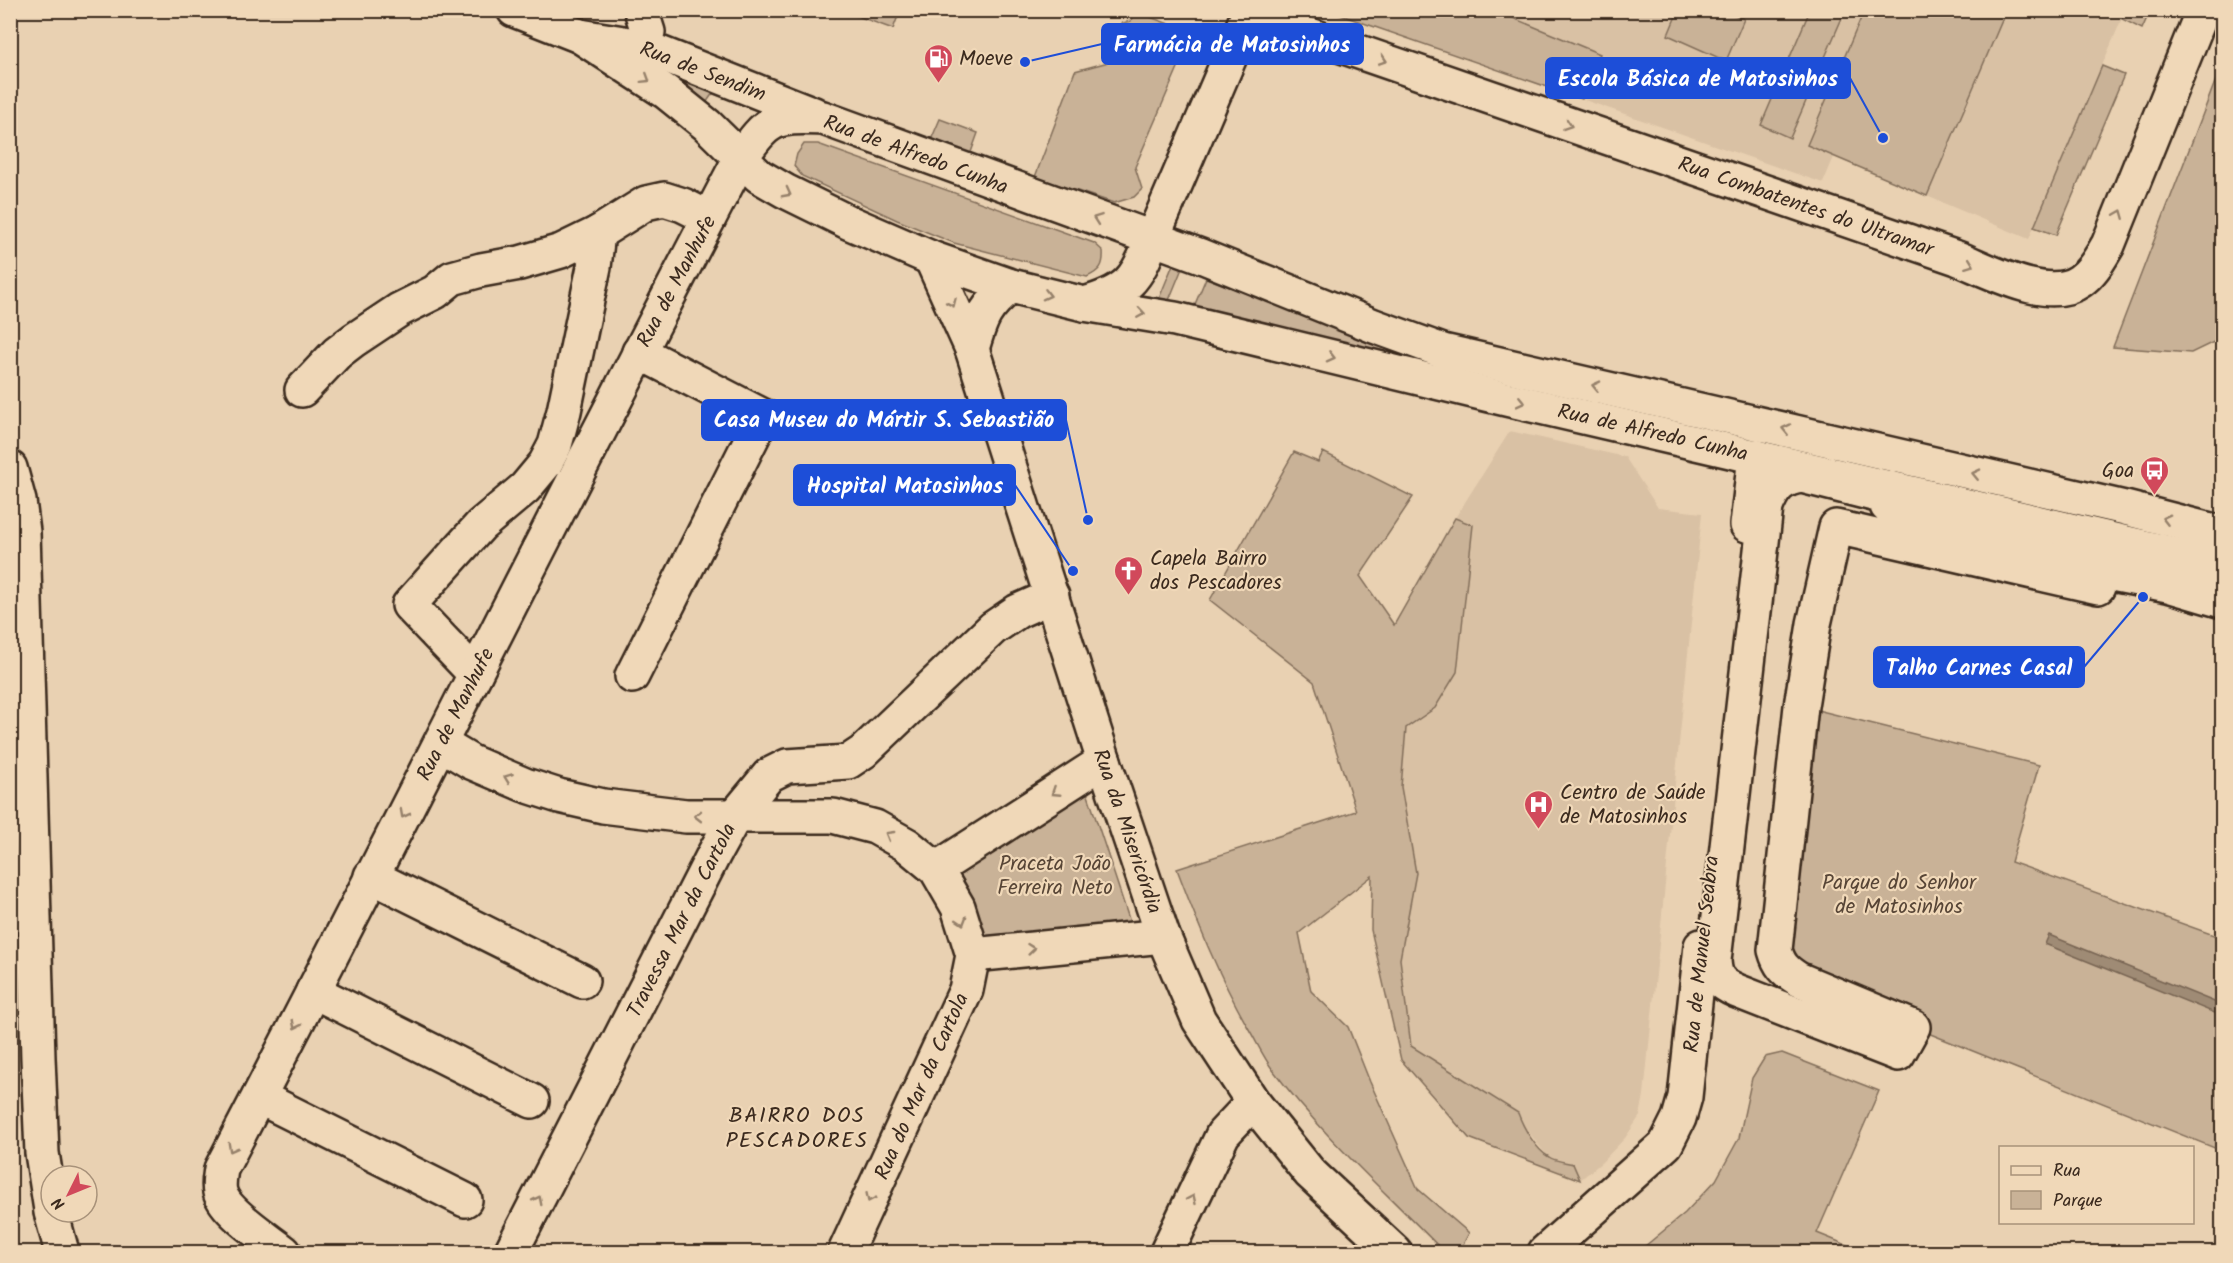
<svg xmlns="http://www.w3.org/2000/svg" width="2233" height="1263" font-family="Kalam,sans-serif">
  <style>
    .built { fill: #d9c1a4 }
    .green { fill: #c9b297; stroke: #826e5a; stroke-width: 1.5 }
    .water { fill: #9f8b74; stroke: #776452; stroke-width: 1.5 }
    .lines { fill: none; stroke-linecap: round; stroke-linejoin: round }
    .minor-casing { stroke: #3b2a1e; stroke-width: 38 }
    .major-casing { stroke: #3b2a1e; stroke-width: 38 }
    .minor { stroke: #f0d8b8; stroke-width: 33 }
    .major { stroke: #f0d8b8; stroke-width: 33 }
    .oneway { stroke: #96816b }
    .labels { text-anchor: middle; stroke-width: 4.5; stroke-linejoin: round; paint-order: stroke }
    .poi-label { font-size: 21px; fill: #3b2a1e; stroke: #f0d8b8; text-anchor: start }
    .street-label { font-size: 21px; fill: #3b2a1e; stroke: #f0d8b8 }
    .park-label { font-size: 21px; fill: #574536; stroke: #f0d8b8 }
    .neighbourhood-label { font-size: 22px; letter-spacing: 1.5px; fill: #3b2a1e; stroke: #f0d8b8 }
    .leader { fill: none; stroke: #1d4ed8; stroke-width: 2 }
    .callout-dot { fill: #1d4ed8; stroke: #f0d8b8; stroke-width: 2 }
    .callout { fill: #1d4ed8; stroke: #1d4ed8; stroke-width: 2 }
    .callout-label { font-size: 22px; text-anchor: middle; font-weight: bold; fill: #fff }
  </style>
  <rect width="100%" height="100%" fill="#e9d1b2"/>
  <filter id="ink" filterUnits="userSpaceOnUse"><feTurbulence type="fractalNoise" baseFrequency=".0167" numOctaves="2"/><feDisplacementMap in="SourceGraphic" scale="12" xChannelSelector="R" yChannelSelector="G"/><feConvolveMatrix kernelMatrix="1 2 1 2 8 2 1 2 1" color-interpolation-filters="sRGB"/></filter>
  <g filter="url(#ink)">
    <g class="built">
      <polygon points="1329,11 2125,11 2029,239 1834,157 1823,183"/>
      <polygon points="1510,431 1625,457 1658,508 1702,513 1644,1095 1640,1116 1625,1138 1601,1163 1580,1180 1573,1164 1548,1157 1523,1125 1518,1113 1411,1047 1400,959 1416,873 1401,787 1406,727 1435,708 1473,525 1455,518"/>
    </g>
    <g class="green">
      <polygon points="1810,10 1845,11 1790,138 1761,125"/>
      <polygon points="844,11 900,10 900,11 893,29"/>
      <polygon points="1134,11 1193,33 1135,167 1142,189 1134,197 1114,203 1035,177 1075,71 1124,58 1122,23 1131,21"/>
      <polygon points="1329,11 1496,11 1600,54 1582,99"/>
      <polygon points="1678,11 1725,11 1744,19 1726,61 1668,35"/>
      <polygon points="1864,11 2006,11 1927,196 1807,145"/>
      <polygon points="2125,11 2125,10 2150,11 2142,29 2122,19"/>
      <polygon points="636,60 713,93 704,106"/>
      <polygon points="2222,64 2222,338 2191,353 2113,347"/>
      <polygon points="2102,66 2124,75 2056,235 2034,227"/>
      <polygon points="940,119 978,133 970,155 931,140"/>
      <path d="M 804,144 L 818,144 L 1094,243 L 1103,251 C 1104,266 1100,271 1087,277 L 954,243 L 897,220 L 802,176 L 794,166 L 797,154 Z"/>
      <polygon points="1174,262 1183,266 1167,305 1158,301"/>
      <polygon points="1206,278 1500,387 1193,309"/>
      <path d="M 1294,452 L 1318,462 L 1323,452 L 1413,497 L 1360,576 L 1394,625 L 1455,518 L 1473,525 L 1457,672 L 1435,708 L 1406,728 L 1401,787 L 1416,873 L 1400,959 L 1411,1046 L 1518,1113 C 1523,1127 1536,1150 1549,1157 C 1555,1161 1565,1162 1573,1164 L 1580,1180 L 1469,1138 L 1401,1060 L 1371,930 L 1372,876 L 1299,933 L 1311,991 L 1348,1027 L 1370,1082 L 1418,1189 L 1469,1233 L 1459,1252 L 1444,1252 C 1386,1192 1323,1137 1273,1070 C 1264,1058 1257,1043 1250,1031 C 1220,979 1198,925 1177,869 L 1356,811 L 1314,682 L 1210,600 Z"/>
      <polygon points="1801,706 2039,765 2011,862 2222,938 2222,1151 1913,1027 1786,972"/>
      <polygon points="1086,789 1131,925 991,938 984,936 958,872"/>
      <polygon points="1782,1053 1879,1091 1817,1233 1864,1252 1638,1252 1685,1213 1716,1180 1739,1138 1752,1078 1765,1057"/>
    </g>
    <polygon class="water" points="2049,935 2222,1005 2222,1016 2045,944"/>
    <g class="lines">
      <defs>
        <g id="minor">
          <polyline points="641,10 648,32 642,46"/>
          <path d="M 1249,14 L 1957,258 C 1988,270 2048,304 2080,281 C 2093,272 2100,258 2108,245 L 2203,10"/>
          <polyline points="1152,239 1250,10"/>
          <polyline points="931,258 972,349 1104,761 1163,936 1199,1020 1253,1102 1310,1173 1395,1252"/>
          <path d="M 972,349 C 981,317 985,307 1011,286"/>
          <polyline points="302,390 337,353 354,340 399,310 435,292 452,278 481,270 520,263 561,251 598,233 646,203 664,199 683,205 709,218"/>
          <polyline points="1747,525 1755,456"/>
          <path d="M 2222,586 L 2129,563 L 2131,556 L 2101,549 L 2100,556 L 1887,506 L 1889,498 L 1802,476 C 1781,478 1773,489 1766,507 L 1714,960 C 1715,979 1721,984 1737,991 L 1898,1054 L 1913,1027 L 1798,979 C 1785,971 1779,965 1775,950 L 1801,706 L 1814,624 L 1836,527 L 2098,587 L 2102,572 L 2168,585 L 2222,601"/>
          <polyline points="475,674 409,605 481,525 525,488 545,464 555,445 564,411 594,267 598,233"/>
          <polyline points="632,676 763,416 639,352"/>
          <polyline points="441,744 471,762 525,785 559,796 603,806 686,816 833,816 875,827 907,845 936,869 958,907 973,955 966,990 845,1252"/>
          <polyline points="936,869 1104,761"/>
          <polyline points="371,876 582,981"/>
          <polyline points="973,955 1163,936"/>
          <polyline points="313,991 532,1101"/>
          <polyline points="259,1097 465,1200"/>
          <path d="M 284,1252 C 268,1239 225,1212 220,1192 C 218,1184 220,1176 221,1169 C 397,833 564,494 740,159"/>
          <polyline points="511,1252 714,854 735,816 769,775 787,766 848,762 863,752 993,628 1018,611 1052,596"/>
          <polyline points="1167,1252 1223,1134 1253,1102"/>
          <polyline points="1545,1252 1666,1144 1679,1118 1685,1097 1701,946"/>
        </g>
        <g id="major">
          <polyline points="514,10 580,36 642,46 814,114"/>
          <polyline points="580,36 666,92 707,125 759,176 785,191 848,222 931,258 1011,286 1084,304 1175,319 1506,399 2222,565"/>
          <path d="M 740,159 C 769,118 773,116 823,118 L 1201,256 L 1374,326 L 1443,351 L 2125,508 L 2222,533"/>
          <path d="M 1084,304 C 1127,292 1137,280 1152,239"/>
          <polyline points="10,468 19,501 23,532 38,1058 42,1153 51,1210"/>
          <polyline points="51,1212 62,1252"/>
        </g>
      </defs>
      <use href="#minor" class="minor-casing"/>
      <use href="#major" class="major-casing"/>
      <use href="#minor" class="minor"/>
      <use href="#major" class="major"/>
    </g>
    <defs><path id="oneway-chevron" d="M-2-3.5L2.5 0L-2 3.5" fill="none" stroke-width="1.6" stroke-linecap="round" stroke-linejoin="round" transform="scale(1.5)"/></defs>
    <g class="oneway">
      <use href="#oneway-chevron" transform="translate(1383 60) rotate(19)"/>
      <use href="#oneway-chevron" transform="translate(646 79) rotate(32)"/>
      <use href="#oneway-chevron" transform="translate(1568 125) rotate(19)"/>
      <use href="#oneway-chevron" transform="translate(787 193) rotate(28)"/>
      <use href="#oneway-chevron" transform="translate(2120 214) rotate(-68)"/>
      <use href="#oneway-chevron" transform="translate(1097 219) rotate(-160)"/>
      <use href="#oneway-chevron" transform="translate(1970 264) rotate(21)"/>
      <use href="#oneway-chevron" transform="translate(1047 295) rotate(14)"/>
      <use href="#oneway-chevron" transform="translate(952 303) rotate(66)"/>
      <use href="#oneway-chevron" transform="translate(1141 313) rotate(9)"/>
      <use href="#oneway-chevron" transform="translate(1331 357) rotate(14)"/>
      <use href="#oneway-chevron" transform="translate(1596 386) rotate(-167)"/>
      <use href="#oneway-chevron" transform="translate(1521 402) rotate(13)"/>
      <use href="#oneway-chevron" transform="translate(1786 429) rotate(-167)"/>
      <use href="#oneway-chevron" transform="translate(1976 474) rotate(-167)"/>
      <use href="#oneway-chevron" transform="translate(2166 519) rotate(-166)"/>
      <use href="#oneway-chevron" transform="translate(508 778) rotate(-159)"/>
      <use href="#oneway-chevron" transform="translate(1055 792) rotate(147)"/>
      <use href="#oneway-chevron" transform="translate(404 814) rotate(118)"/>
      <use href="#oneway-chevron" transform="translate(698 816) rotate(180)"/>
      <use href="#oneway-chevron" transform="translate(889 835) rotate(-150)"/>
      <use href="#oneway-chevron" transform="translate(962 921) rotate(73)"/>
      <use href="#oneway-chevron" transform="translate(1031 949) rotate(-6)"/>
      <use href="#oneway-chevron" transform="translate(296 1025) rotate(117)"/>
      <use href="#oneway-chevron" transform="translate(232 1148) rotate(118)"/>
      <use href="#oneway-chevron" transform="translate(870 1198) rotate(115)"/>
      <use href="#oneway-chevron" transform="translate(1192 1199) rotate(-65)"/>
      <use href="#oneway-chevron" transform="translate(538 1200) rotate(-63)"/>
    </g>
  </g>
  <defs>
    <symbol id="fuel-pin" viewBox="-11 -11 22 30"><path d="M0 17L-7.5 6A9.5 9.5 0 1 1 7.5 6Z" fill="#d1495b" stroke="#f0d8b8"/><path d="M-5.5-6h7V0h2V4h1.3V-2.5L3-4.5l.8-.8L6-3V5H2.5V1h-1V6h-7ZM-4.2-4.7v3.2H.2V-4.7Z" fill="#fff"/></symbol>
    <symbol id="bus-pin" viewBox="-11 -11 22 30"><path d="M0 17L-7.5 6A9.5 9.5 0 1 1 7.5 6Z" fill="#d1495b" stroke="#f0d8b8"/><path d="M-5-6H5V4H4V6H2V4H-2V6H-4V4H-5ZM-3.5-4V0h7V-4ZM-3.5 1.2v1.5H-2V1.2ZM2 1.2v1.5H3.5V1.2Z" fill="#fff"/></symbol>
    <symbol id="church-pin" viewBox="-11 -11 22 30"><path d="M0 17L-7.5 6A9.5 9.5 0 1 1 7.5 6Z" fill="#d1495b" stroke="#f0d8b8"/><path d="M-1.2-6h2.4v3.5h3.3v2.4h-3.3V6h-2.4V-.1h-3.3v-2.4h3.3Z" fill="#fff"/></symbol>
    <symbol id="hospital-pin" viewBox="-11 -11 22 30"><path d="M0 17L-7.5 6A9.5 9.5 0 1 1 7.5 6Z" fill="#d1495b" stroke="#f0d8b8"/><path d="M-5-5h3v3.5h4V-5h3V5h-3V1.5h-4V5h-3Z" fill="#fff"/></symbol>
  </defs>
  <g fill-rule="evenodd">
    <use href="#fuel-pin" x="922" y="42" width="33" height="45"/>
    <use href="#bus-pin" x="2138" y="454" width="33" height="45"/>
    <use href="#church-pin" x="1112" y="554" width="33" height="45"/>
    <use href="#hospital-pin" x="1522" y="788" width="33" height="45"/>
  </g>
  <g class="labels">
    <g class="poi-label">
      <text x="959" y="65">Moeve</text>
      <text x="2134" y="477" text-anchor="end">Goa</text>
      <text x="1150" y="565">Capela Bairro<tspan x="1150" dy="24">dos Pescadores</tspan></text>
      <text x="1560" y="799">Centro de Saúde<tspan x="1560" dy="24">de Matosinhos</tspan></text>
    </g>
    <g class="street-label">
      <text transform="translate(703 71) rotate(21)" y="7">Rua de Sendim</text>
      <text transform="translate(916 154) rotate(20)" y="7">Rua de Alfredo Cunha</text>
      <text transform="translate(1806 206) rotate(19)" y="7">Rua Combatentes do Ultramar</text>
      <text transform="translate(676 281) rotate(-62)" y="7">Rua de Manhufe</text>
      <text transform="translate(1653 432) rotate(13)" y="7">Rua de Alfredo Cunha</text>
      <text transform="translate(455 714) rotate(-63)" y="7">Rua de Manhufe</text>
      <text transform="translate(1128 831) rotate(71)" y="7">Rua da Misericórdia</text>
      <text transform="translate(681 920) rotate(-63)" y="7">Travessa Mar da Cartola</text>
      <text transform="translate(1701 954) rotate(-84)" y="7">Rua de Manuel Seabra</text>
      <text transform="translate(921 1086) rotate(-66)" y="7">Rua do Mar da Cartola</text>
    </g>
    <g class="park-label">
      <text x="1055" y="870">Praceta João<tspan x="1055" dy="24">Ferreira Neto</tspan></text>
      <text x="1899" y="889">Parque do Senhor<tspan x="1899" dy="24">de Matosinhos</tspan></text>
    </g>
    <g class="neighbourhood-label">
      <text x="797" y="1122">BAIRRO DOS<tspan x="797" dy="25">PESCADORES</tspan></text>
    </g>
  </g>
  <path class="leader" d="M1025 62L1102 44M1883 138L1850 78M1088 520L1066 420M1073 571L1015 485M2143 597L2084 667"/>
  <g class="callout-dot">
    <circle cx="1025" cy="62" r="6"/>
    <circle cx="1883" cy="138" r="6"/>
    <circle cx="1088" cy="520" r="6"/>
    <circle cx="1073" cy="571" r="6"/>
    <circle cx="2143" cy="597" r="6"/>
  </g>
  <g class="callout">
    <rect x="1102" y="24" width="261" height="40" rx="6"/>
    <rect x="1546" y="58" width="304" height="40" rx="6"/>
    <rect x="702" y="400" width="364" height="40" rx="6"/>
    <rect x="794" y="465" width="221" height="40" rx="6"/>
    <rect x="1874" y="647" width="210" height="40" rx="6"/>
  </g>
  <g class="callout-label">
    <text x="1232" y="52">Farmácia de Matosinhos</text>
    <text x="1698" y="86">Escola Básica de Matosinhos</text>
    <text x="884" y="427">Casa Museu do Mártir S. Sebastião</text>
    <text x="905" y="493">Hospital Matosinhos</text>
    <text x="1979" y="675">Talho Carnes Casal</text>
  </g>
  <rect width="2233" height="1263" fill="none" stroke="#f0d8b8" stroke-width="36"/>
  <rect x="18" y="18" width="2197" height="1227" fill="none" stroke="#3b2a1e" stroke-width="2" filter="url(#ink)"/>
  <rect x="1999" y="1146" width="195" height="78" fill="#f0d8b8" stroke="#a8927a" stroke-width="1.5"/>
  <rect x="2011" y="1166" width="30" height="9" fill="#f0d8b8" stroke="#a8927a" stroke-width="1.5"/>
  <text x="2053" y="1176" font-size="18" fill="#3b2a1e">Rua</text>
  <rect x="2011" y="1191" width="30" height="18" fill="#c9b297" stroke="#a8927a" stroke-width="1.5"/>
  <text x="2053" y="1206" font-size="18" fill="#3b2a1e">Parque</text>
  <g transform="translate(69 1194) rotate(227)"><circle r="28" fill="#f0d8b8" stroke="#a8927a" stroke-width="1.5"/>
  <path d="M0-4.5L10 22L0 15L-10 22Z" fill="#d1495b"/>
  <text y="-9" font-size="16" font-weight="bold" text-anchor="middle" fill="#3b2a1e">N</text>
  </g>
</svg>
